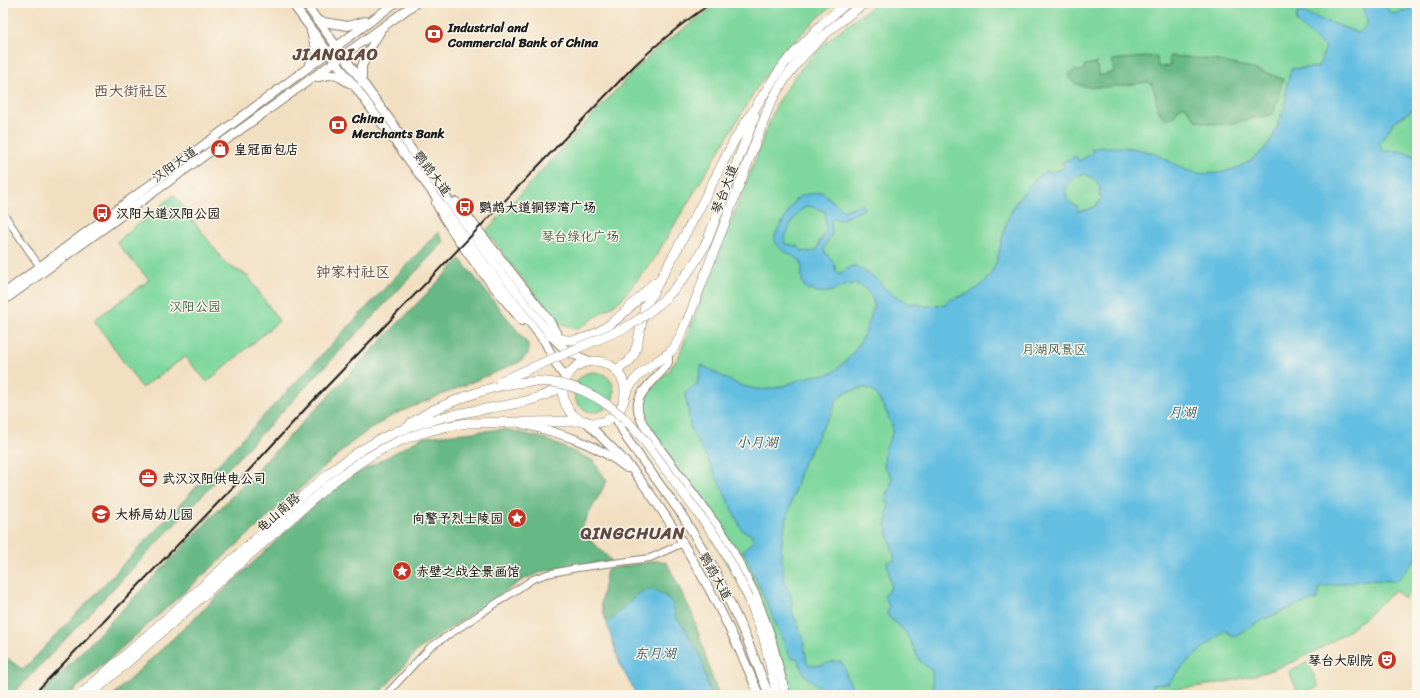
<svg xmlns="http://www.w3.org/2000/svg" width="1420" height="698" font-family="Sriracha,'LXGW WenKai TC',sans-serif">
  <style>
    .green { fill: #7ed79d; stroke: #4d7a5c }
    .forest { fill: #66b884; stroke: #416a50 }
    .water { fill: #63bee1; stroke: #406d7e; fill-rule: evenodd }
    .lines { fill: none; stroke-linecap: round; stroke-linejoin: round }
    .minor-casing { stroke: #877e6e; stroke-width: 8 }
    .major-casing { stroke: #877e6e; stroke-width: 10 }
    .highway-casing { stroke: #877e6e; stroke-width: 10 }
    .minor { stroke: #fff; stroke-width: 6 }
    .major { stroke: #fff; stroke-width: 8 }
    .highway { stroke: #fff; stroke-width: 9 }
    .rail { stroke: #1c1c1c; stroke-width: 2 }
    .highway-bridge-casing { stroke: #877e6e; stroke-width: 10; stroke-linecap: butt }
    .highway-bridge { stroke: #fff; stroke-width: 9 }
    .labels { text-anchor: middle; stroke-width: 3; stroke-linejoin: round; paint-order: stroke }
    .poi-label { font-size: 13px; font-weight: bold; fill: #1c1c1c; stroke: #fbf7ec; text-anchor: start }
    .street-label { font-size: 13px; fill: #1c1c1c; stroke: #fbf7ec }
    .park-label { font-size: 13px; fill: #3e5d49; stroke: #fbf7ec }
    .water-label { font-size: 14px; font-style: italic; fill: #385d6b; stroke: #fbf7ec }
    .quarter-label { font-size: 15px; fill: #604a46; stroke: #fbf7ec }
    .district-label { font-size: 17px; font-weight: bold; letter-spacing: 1px; fill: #604a46; stroke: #fbf7ec }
  </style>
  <rect width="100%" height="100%" fill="#fbf7ec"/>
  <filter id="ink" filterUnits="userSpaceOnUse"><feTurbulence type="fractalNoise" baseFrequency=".025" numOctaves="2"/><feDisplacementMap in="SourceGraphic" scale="8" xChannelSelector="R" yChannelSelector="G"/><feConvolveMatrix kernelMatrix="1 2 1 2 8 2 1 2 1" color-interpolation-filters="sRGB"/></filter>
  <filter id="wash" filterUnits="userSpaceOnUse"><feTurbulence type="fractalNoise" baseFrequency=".012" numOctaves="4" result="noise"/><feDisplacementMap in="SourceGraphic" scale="16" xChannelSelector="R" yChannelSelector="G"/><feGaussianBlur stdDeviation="0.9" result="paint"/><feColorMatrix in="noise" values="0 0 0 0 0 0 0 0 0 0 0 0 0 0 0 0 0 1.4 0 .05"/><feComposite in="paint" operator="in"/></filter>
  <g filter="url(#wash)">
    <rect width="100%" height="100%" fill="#f2dfc1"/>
    <g class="green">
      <path d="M 719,3 L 836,3 C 807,25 779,57 758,86 L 654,259 L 621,300 L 578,329 L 555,322 L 486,231 L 631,74 L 654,51 Z"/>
      <path d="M 878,3 L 1417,3 L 1417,585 L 1404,599 L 1395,590 C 1375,609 1355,628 1331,642 C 1283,672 1229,684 1174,689 L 1174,695 L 790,695 L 779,654 L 647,426 L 641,409 L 642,403 L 648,392 L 669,371 L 679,356 L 777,103 C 801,61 837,29 878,3 Z"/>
      <polygon points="174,195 226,264 248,276 279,321 207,382 185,357 142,388 94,320 149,280 116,242"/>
      <circle cx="594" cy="392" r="20"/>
      <polygon points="1308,662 1319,687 1299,695 1289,671"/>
    </g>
    <g class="forest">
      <path d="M 1157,56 L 1158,67 L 1170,66 L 1169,56 C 1209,57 1246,65 1283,79 L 1273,114 L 1223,125 L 1206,123 L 1196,120 L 1184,105 L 1179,108 L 1173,118 C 1154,123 1158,93 1151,83 L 1148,82 C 1130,84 1080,95 1069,78 L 1069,75 L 1075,70 L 1078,71 L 1083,70 L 1085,65 L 1096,63 L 1099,76 L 1114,72 L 1112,60 Z"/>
      <polygon points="438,232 444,242 12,695 3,695 3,655 23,670"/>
      <polygon points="460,259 528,344 528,354 520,362 393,415 366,432 350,444 69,695 40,695"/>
      <polygon points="504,429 543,438 594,461 607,481 580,530 612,561 561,568 544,571 522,580 419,649 378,695 113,695 333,487 423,437"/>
      <polygon points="655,561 661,561 667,563 692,613 713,680 719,695 710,695 701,659 698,651 692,643 687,631 676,618 673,605 668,598 655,591 637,595 607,624 601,604 607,569"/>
    </g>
    <g class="water">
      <path d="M 1361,3 L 1384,3 L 1391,14 L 1408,11 L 1410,3 L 1417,3 L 1417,107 L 1393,123 L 1379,144 L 1383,151 L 1399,151 L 1417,156 L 1417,558 L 1397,581 L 1366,580 L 1320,587 L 1318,599 C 1287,608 1260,619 1234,637 L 1225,630 L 1187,662 L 1168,684 L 1154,684 L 1153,689 L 1149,695 L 938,695 L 933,688 L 932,671 L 920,661 L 906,633 L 887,615 L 889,606 L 884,596 L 891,587 L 887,562 L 895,560 L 886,525 L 889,502 L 886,501 L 887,491 L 890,491 L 892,477 L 884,466 L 885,450 L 892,434 L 892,425 L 884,407 L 872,389 L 864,388 L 854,390 L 845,393 L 836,400 L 833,411 L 825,423 L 801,468 L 783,533 L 781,553 L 784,579 L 791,596 L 792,611 L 803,637 L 807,663 C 821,674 846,645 846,677 C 853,683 850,689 855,695 L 827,695 L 820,687 L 806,677 L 797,658 L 791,658 L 743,550 L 754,541 L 752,535 L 742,530 L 713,470 L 691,429 L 685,393 L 697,384 L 702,365 C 720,375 737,387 757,389 C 777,392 794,380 812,376 C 820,374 826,377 833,372 C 852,359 865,338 871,316 C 872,311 875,306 873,301 C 871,294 862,283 854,284 C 837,286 833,296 813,291 C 810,290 807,290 805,287 C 799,280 804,269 800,261 C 791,253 773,250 775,235 L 795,200 L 803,195 L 822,192 L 843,210 L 846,210 L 862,204 L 864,209 L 840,220 L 833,218 L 831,220 L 832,234 L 825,245 L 824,250 L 825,253 L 832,259 L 837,273 L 841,273 L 852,266 L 856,266 L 875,278 L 889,292 L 908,303 L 928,306 L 947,305 L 947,301 C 958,297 971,294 980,286 C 999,270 999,247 1006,225 C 1012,204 1029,183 1047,170 L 1049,173 L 1064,168 L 1062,162 L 1076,156 L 1079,161 L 1093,153 L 1091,149 C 1110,146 1126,146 1145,151 C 1161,154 1174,166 1189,171 C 1219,181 1262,163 1274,134 C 1279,123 1284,110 1286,99 C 1287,95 1285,91 1286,87 C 1287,81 1290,75 1291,69 L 1318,67 L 1326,48 L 1296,22 L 1298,11 L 1359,33 L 1368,23 ZM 1083,174 C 1095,176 1102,185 1099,197 L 1102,198 C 1096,208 1088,211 1077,211 L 1078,207 C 1058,200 1064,177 1083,174 ZM 809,206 L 825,211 L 826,233 L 820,241 L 817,250 L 810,252 L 802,251 L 798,246 L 785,244 L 784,240 C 788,229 796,209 809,206 Z"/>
      <polygon points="649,590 655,591 663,595 672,602 676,618 687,631 692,643 700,654 710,695 637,695 621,667 607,624 637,595 642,592"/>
    </g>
  </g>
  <g filter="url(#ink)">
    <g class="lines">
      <defs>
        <g id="minor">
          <polyline points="3,213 40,267"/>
          <polyline points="386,695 429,648 533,579 547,574 577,568 650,558 683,543"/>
        </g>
        <g id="major">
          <polyline points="292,3 328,52 356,88 487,267 545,342 557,366 566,378"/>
          <polyline points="305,3 494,263 551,336 568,352 589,361"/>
          <polyline points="317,21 348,26 365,21"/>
          <polyline points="310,64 317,53 311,32"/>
          <polyline points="318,77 335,74 349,83"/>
          <polyline points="362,83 362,66 371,47 380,32"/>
          <polyline points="456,202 549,320 559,338"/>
          <path d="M 436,203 C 457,244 493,286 522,321"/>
          <polyline points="3,294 395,3"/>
          <polyline points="3,301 416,3"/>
          <path d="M 668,354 L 668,362 L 666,366 C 644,393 624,398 650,435 L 726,538 L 756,596 L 770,634 L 786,695"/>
          <polyline points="619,410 617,420 627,439 682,515 712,564 746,637 769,695"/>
          <path d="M 586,421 C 603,441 623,456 638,477 C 689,545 727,617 759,695"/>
          <path d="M 522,424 C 561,433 595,443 627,468"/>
        </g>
        <g id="highway">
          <polyline points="741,152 755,116"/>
          <path d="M 551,336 C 557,337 565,341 572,340 C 602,340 634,303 654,283"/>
          <circle cx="594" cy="392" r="31"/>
          <polyline points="615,369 616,370 629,362 634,354 637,345 645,307 698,211 734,141 771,83 785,63 822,24 847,3"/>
          <path d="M 625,396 C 631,379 645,370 659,360 C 664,356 670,353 674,348 C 680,339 684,327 689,317 L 770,104 C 791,62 827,29 865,3"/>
          <polyline points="411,423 431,411"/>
          <polyline points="749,598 764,639 777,695"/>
          <path d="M 80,695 C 140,642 201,588 261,534 C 298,501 335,463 379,440 C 409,424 444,416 478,410 C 507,405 539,402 564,385"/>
          <path d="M 90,695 L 328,486 C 373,450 409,431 467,423 L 586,421"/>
        </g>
      </defs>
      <use href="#minor" class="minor-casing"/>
      <use href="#major" class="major-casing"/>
      <use href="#highway" class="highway-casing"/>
      <use href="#minor" class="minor"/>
      <use href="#major" class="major"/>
      <use href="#highway" class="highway"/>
      <path class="rail" d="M 33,695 L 240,480 L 308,406 L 634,66 C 658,43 684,21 712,3"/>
      <defs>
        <g id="highway-bridge">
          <path d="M 501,381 L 627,327 C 663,306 690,276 708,239 L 741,152"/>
          <path d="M 431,411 C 515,373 580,361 644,440 L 718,540 L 726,554 L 749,598"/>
        </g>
      </defs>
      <use href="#highway-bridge" class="highway-bridge-casing"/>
      <use href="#highway-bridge" class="highway-bridge"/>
    </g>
  </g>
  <defs>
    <symbol id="bank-disc" viewBox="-11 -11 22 22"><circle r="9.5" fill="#c8321e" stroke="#fbf7ec"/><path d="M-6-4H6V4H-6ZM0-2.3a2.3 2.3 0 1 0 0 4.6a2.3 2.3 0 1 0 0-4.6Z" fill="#fff"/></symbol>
    <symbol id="shop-disc" viewBox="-11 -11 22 22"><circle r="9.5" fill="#c8321e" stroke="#fbf7ec"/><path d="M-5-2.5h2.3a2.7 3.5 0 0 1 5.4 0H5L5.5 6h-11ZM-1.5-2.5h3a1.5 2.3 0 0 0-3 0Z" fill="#fff"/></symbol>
    <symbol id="bus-disc" viewBox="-11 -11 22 22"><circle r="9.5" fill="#c8321e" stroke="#fbf7ec"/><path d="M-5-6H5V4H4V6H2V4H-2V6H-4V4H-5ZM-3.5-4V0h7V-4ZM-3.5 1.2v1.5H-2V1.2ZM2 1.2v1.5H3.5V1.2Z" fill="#fff"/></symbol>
    <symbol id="office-disc" viewBox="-11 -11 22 22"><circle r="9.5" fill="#c8321e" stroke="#fbf7ec"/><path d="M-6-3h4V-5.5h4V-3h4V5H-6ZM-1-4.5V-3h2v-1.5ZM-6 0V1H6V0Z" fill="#fff"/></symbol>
    <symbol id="school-disc" viewBox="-11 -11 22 22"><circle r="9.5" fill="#c8321e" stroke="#fbf7ec"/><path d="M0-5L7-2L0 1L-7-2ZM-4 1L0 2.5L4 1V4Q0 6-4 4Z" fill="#fff"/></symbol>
    <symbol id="sight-disc" viewBox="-11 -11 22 22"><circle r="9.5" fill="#c8321e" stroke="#fbf7ec"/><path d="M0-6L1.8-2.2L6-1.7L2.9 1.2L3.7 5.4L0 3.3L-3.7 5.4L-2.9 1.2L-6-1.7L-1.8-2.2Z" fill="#fff"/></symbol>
    <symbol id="theatre-disc" viewBox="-11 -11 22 22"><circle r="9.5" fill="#c8321e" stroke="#fbf7ec"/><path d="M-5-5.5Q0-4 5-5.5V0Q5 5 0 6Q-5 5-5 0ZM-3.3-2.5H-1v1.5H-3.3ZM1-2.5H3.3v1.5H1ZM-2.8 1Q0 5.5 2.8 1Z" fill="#fff"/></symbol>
  </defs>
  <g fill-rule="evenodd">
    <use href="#bank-disc" x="423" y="23" width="22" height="22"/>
    <use href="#bank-disc" x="327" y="114" width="22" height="22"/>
    <use href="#shop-disc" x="209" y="138" width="22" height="22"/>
    <use href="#bus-disc" x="454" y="196" width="22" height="22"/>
    <use href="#bus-disc" x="91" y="202" width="22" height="22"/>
    <use href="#office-disc" x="137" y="467" width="22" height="22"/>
    <use href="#school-disc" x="90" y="503" width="22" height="22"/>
    <use href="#sight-disc" x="506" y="507" width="22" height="22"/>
    <use href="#sight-disc" x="391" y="560" width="22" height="22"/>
    <use href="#theatre-disc" x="1376" y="649" width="22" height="22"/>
  </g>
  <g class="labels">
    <g class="poi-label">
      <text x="448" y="32">Industrial and<tspan x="448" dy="15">Commercial Bank of China</tspan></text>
      <text x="352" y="123">China<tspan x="352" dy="15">Merchants Bank</tspan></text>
      <text x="234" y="154">皇冠面包店</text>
      <text x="479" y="212">鹦鹉大道铜锣湾广场</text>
      <text x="116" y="218">汉阳大道汉阳公园</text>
      <text x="162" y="483">武汉汉阳供电公司</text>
      <text x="115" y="519">大桥局幼儿园</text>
      <text x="503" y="523" text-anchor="end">向警予烈士陵园</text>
      <text x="416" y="576">赤壁之战全景画馆</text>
      <text x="1373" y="665" text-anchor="end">琴台大剧院</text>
    </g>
    <g class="street-label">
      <text transform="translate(174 164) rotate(-36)" y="5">汉阳大道</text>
      <text transform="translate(433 173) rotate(53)" y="5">鹦鹉大道</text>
      <text transform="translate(724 189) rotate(-69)" y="5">琴台大道</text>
      <text transform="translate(278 512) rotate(-41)" y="5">龟山南路</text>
      <text transform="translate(716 576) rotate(61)" y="5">鹦鹉大道</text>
    </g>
    <g class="park-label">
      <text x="580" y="241">琴台绿化广场</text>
      <text x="195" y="311">汉阳公园</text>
      <text x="1054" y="354">月湖风景区</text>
    </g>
    <g class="water-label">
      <text x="1182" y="417">月湖</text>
      <text x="757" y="447">小月湖</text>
      <text x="655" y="658">东月湖</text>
    </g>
    <g class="quarter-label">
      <text x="131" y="96">西大街社区</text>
      <text x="353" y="277">钟家村社区</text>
    </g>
    <g class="district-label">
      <text x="336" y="60">JIANQIAO</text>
      <text x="633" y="539">QINGCHUAN</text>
    </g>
  </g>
  <rect width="1420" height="698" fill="none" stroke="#fbf7ec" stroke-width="16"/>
</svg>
